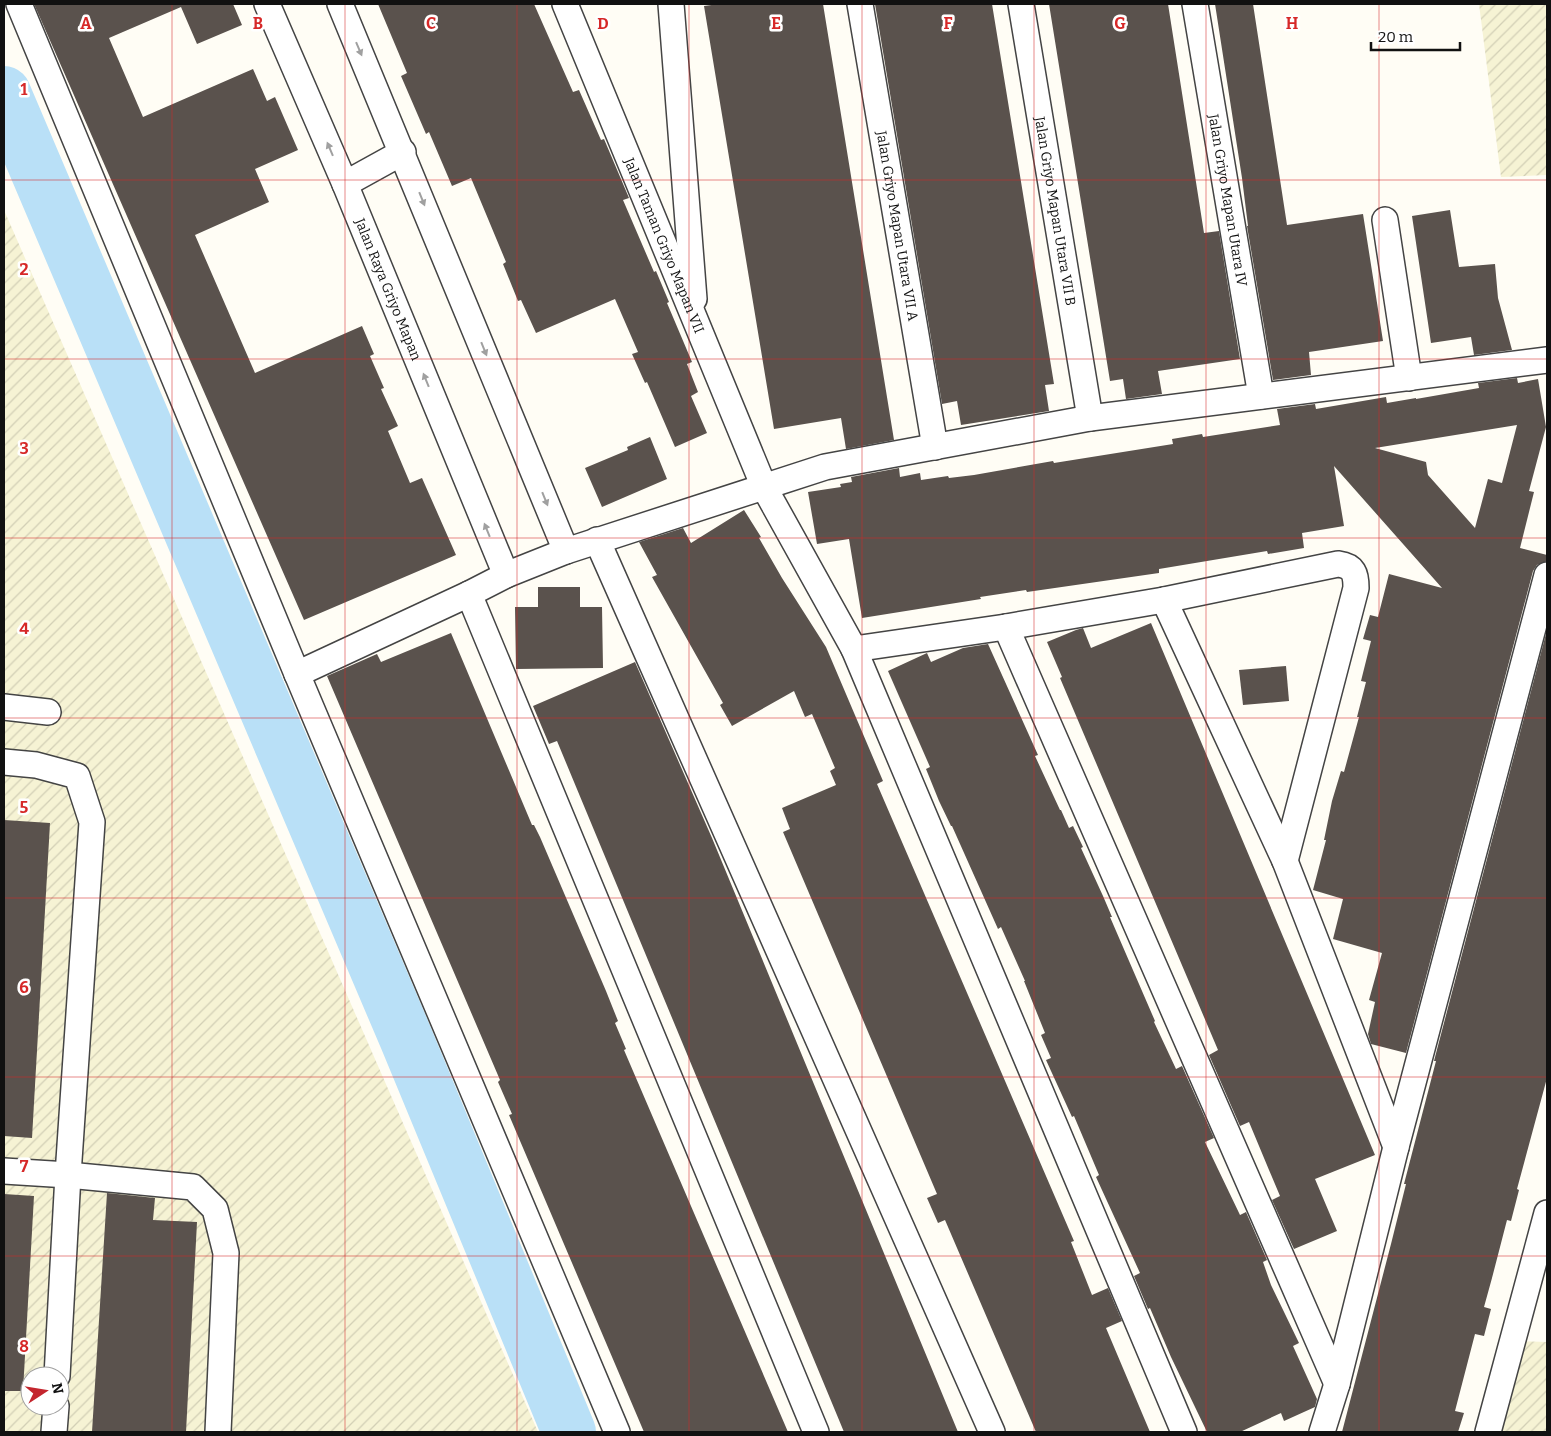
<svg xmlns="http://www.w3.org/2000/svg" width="1551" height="1436" font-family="Bitter,serif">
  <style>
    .farmland { fill: url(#farmland-furrows); fill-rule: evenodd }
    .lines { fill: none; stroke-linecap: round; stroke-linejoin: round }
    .river { stroke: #b9e0f7; stroke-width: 54 }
    .building { fill: #5a524d; fill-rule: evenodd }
    .minor-casing { stroke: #444; stroke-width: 28 }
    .minor { stroke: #fff; stroke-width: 25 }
    .oneway { fill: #a0a0a0 }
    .grid { fill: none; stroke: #d62828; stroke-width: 1; stroke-opacity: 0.55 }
    .labels { text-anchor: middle; stroke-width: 5; stroke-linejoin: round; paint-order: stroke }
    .street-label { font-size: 14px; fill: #111; stroke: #fff }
    .grid-label { font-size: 16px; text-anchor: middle; font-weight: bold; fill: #d62828; stroke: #fff; stroke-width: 5; stroke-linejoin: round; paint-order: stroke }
  </style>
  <defs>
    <pattern id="farmland-furrows" width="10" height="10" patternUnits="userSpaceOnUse" patternTransform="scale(1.25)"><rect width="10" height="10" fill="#f6f3d4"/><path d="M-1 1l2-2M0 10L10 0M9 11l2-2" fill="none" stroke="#d2cfb5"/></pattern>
  </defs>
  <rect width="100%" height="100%" fill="#fffdf5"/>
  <g class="farmland">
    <polygon points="1479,4 1547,4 1547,175 1501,177"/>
    <path d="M 4,210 L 538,1432 L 4,1432 ZM 30,1376 L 60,1376 L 60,1406 L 30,1406 Z"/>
    <polygon points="1518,1341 1547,1342 1547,1432 1501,1432"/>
  </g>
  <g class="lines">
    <polyline class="river" points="4,93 406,1038 569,1432"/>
  </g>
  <g class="building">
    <polygon points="34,4 233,4 242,25 197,44 181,7 109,38 143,117 253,69 267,101 275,97 298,150 255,169 269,202 195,235 255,373 362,326 374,354 370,356 384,388 381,389 398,426 388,431 410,483 422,478 456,555 304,620"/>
    <polygon points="378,4 534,4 573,92 579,90 601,140 604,139 629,198 623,200 654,272 656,271 669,302 667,303 692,362 687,364 698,392 691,396 707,433 675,447 647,382 645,383 632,354 638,352 615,299 536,333 521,300 518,301 503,264 506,262 471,178 452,186 429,132 426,134 401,76 407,73"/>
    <polygon points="719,4 823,4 894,440 846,449 841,418 774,429 704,6"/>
    <polygon points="875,4 992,4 1054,384 1045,385 1049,411 961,425 957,401 942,404"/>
    <polygon points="1049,4 1168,4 1204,233 1219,231 1240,359 1158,371 1162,394 1126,399 1123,379 1110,381"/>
    <polygon points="1215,4 1253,4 1287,225 1363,214 1383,341 1309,352 1311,375 1273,380 1247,226 1248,226 1242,178"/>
    <polygon points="1450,210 1459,267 1495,264 1498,298 1512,350 1474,355 1471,337 1431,343 1412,216"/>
    <path d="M 1517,378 L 1518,383 L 1538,379 L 1546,427 L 1529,491 L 1534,492 L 1520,548 L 1547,555 L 1547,561 L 1537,565 L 1533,571 L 1406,1053 L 1371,1044 L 1368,1034 L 1375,1002 L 1369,1000 L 1382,953 L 1333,939 L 1343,899 L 1313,890 L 1326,840 L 1324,840 L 1332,801 L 1341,771 L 1344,772 L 1359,717 L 1357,717 L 1366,682 L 1361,681 L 1371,641 L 1363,639 L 1370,615 L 1378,617 L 1389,574 L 1442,588 L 1334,466 L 1344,526 L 1302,533 L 1304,548 L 1268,554 L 1267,551 L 1159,569 L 1159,573 L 1027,592 L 1026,590 L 980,597 L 981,599 L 862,618 L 849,539 L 817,544 L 808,492 L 841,487 L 840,484 L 852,482 L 851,477 L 899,468 L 900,477 L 920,473 L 921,480 L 948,476 L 949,478 L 974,475 L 1053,461 L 1054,463 L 1173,444 L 1172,439 L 1202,434 L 1203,437 L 1280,425 L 1277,409 L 1315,404 L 1316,409 L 1386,397 L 1387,403 L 1416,398 L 1416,399 L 1479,388 L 1478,383 ZM 1517,425 L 1502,483 L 1488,479 L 1475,528 L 1428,475 L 1426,462 L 1375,448 Z"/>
    <polygon points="650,437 667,479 602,507 585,468 628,450 627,447"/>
    <polygon points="744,510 761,537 759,538 782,578 826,647 883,781 877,784 1074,1241 1071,1242 1092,1295 1108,1288 1122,1321 1106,1328 1150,1432 1036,1432 945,1220 938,1223 927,1198 937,1194 783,832 790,829 782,808 836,785 830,771 835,768 812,714 805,717 794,691 732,726 720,705 723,703 652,577 657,575 639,542 683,528 691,543"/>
    <polygon points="538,587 580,587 580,607 602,607 603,668 516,669 515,607 538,607"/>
    <polygon points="1151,623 1375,1155 1315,1179 1337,1231 1294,1249 1272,1200 1280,1196 1269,1170 1249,1122 1240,1126 1209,1055 1218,1050 1060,678 1062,677 1047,642 1076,630 1083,628 1091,648"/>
    <polygon points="1547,630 1547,1078 1517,1189 1519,1190 1511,1221 1507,1220 1492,1278 1484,1307 1491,1309 1484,1336 1475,1334 1455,1411 1464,1413 1458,1432 1342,1432 1391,1244 1406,1184 1404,1184 1436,1061 1434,1061"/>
    <polygon points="451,633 532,825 534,825 540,837 606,991 618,1021 615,1023 626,1049 624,1050 788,1432 644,1432 509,1115 512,1114 498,1082 500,1080 327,676 377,654 381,662"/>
    <polygon points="988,644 1038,755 1035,756 1060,810 1061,810 1069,828 1073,826 1083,847 1081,848 1103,896 1112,917 1110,917 1155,1021 1154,1022 1176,1069 1182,1066 1214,1138 1205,1142 1240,1215 1246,1212 1267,1260 1263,1262 1271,1285 1299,1343 1293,1346 1317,1399 1315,1407 1284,1421 1281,1413 1240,1432 1207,1432 1171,1357 1150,1308 1148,1309 1134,1276 1140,1273 1096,1177 1099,1175 1074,1116 1072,1117 1046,1060 1051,1058 1041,1035 1045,1033 1024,981 1025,981 1001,927 998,929 952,826 951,826 939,801 926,769 930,767 888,671 927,653 931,662 963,648"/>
    <polygon points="635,662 712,838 958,1432 844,1432 557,741 549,744 533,706"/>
    <polygon points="1286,666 1289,701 1243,705 1239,670"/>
    <polygon points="4,820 50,823 32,1138 4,1136"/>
    <polygon points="107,1193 155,1198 153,1220 197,1222 186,1432 92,1432"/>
    <polygon points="4,1194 34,1196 23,1391 4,1391"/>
  </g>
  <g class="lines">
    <defs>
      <g id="minor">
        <polyline points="19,4 297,674 617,1432"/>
        <path id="s1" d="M 267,4 L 345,184 L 506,575"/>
        <polyline points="340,4 566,551"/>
        <path id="s2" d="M 565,4 L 764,487 L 854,649 L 1184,1432"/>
        <polyline points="671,4 694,299"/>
        <path id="s3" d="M 860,4 L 935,447"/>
        <path id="s4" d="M 1021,4 L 1090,418"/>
        <path id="s5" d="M 1195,4 L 1261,396"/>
        <polyline points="345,184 403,152"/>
        <polyline points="1385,220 1409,378"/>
        <polyline points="597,540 992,1432"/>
        <polyline points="469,594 816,1432"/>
        <polyline points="1164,600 1285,861 1396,1147"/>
        <polyline points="1006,627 1337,1384"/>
        <path d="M 854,649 L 1006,627 L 1164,600 L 1338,564 C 1354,566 1356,574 1356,588 L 1285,861"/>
        <polyline points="297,674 469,594 506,575 566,551 825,467 1090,418 1547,360"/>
        <polyline points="4,707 48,712"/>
        <polyline points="4,762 36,765 77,776 92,822 68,1175 57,1376"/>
        <polyline points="4,1171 68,1175 193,1187 215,1209 226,1253 218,1432"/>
        <polyline points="54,1432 56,1406"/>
        <polyline points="1322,1432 1337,1384 1396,1147 1547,575"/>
        <polyline points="1488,1432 1547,1213"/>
      </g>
    </defs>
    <use href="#minor" class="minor-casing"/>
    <use href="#minor" class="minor"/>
  </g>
  <defs><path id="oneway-solid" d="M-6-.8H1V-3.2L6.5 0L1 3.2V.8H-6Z" transform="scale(1.25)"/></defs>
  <g class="oneway">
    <use href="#oneway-solid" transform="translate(359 49) rotate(67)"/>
    <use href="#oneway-solid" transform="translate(330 149) rotate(-113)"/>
    <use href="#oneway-solid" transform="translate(422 199) rotate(68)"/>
    <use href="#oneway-solid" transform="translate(484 349) rotate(68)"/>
    <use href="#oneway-solid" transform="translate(426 380) rotate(-112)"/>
    <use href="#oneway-solid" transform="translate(545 499) rotate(68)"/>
    <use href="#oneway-solid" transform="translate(487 530) rotate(-112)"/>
  </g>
  <path class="grid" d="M 172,4 L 172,1432M 345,4 L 345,1432M 517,4 L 517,1432M 689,4 L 689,1432M 862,4 L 862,1432M 1034,4 L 1034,1432M 1206,4 L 1206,1432M 1379,4 L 1379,1432M 4,180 L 1547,180M 4,359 L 1547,359M 4,538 L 1547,538M 4,718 L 1547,718M 4,898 L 1547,898M 4,1077 L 1547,1077M 4,1256 L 1547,1256"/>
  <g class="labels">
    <g class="street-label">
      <text dy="5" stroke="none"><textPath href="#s5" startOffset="199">Jalan Griyo Mapan Utara IV</textPath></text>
      <text dy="5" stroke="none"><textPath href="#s4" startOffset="210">Jalan Griyo Mapan Utara VII B</textPath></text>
      <text dy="5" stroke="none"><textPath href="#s3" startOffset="225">Jalan Griyo Mapan Utara VII A</textPath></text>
      <text dy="5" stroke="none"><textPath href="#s2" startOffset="261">Jalan Taman Griyo Mapan VII</textPath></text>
      <text dy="5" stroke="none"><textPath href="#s1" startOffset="310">Jalan Raya Griyo Mapan</textPath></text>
    </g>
  </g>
  <g class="grid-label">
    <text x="86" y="29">A</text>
    <text x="258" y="29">B</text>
    <text x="431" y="29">C</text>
    <text x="603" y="29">D</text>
    <text x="776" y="29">E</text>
    <text x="948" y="29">F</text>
    <text x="1120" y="29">G</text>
    <text x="1292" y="29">H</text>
    <text x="24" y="95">1</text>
    <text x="24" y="275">2</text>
    <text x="24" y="454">3</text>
    <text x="24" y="634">4</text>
    <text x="24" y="813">5</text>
    <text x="24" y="993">6</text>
    <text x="24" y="1172">7</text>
    <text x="24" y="1352">8</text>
  </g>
  <rect width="1551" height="1436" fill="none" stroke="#111111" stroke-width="10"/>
  <g transform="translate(45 1391) rotate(78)"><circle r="24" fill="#ffffff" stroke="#a0a0a0"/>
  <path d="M0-4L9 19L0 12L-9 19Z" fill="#c4262e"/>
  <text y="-8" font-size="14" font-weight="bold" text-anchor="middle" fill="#111111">N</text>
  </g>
  <path d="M1371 42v8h89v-8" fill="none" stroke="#111111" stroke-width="2.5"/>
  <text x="1378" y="42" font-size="15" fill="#111111" stroke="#ffffff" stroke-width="4" paint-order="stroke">20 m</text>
</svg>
